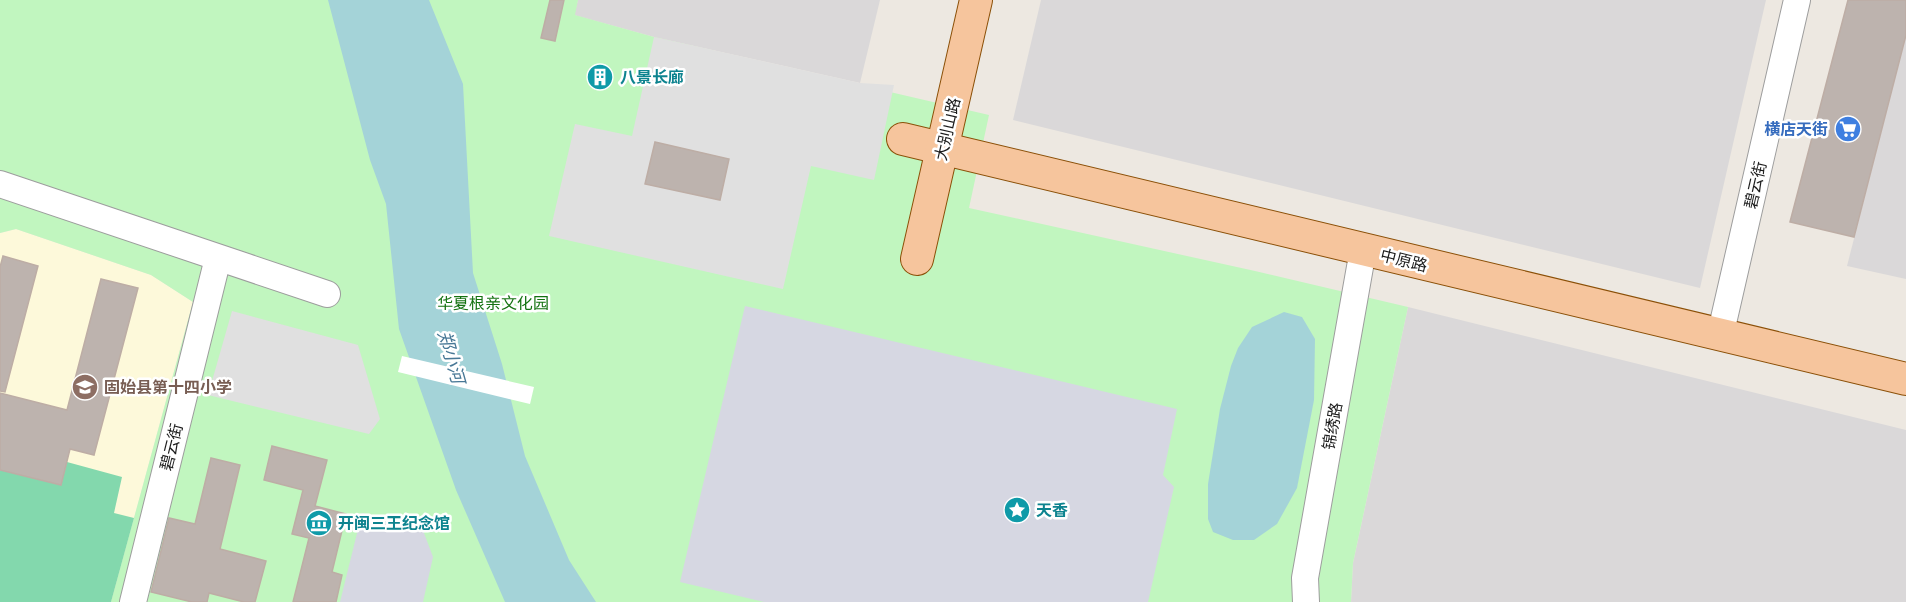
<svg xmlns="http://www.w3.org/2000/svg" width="1906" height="602" font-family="'Noto Sans','Noto Sans SC',sans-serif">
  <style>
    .residential { fill: #dad8d9 }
    .education { fill: #fdf9da }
    .park { fill: #c1f6bf }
    .pitch { fill: #83d8ad }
    .parking { fill: #e0e0e0; fill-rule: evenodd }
    .plaza { fill: #d6d7e2 }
    .water { fill: #a4d3d8 }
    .pier { fill: #fff }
    .building { fill: #bdb3ae; stroke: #bdada5; stroke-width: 1.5 }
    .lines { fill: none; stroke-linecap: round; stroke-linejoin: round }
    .minor-casing { stroke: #9d9d9d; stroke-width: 28 }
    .major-casing { stroke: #8b5008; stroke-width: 34 }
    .minor { stroke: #fff; stroke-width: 26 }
    .major { stroke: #f6c59d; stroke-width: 32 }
    .labels { text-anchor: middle; stroke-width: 5; stroke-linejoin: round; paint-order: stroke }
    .culture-label { font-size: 16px; font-weight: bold; fill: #0d838f; stroke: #fff; text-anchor: start }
    .street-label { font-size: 16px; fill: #1c1c1c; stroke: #fff }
    .shop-label { font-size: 16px; font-weight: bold; fill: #366cbe; stroke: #fff; text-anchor: end }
    .park-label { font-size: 16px; fill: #147211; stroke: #fff }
    .education-label { font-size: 16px; font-weight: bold; fill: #785e54; stroke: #fff; text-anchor: start }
    .water-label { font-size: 18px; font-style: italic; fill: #487896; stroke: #fff }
  </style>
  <rect width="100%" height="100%" fill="#ede8e1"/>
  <g class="residential">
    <polygon points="578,0 880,0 860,83 654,37 574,15"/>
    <polygon points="1041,0 1766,0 1700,288 1013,120"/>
    <polygon points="1906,35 1906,279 1847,266"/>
    <polygon points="1408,307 1906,430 1906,602 1351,602 1353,563"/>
  </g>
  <polygon class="education" points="16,229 151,275 193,302 111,602 0,602 0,233"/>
  <polygon class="park" points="0,0 578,0 575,15 654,37 989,115 969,208 1255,271 1408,307 1353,563 1351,602 111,602 193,302 151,275 16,229 0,233"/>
  <polygon class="pitch" points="67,462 122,477 114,513 134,518 111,602 0,602 0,470 61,485"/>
  <g class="parking">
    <path d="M 654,37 L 860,83 L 894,85 L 874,180 L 811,166 L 783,289 L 549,236 L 575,124 L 632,136 ZM 655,142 L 729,159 L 720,200 L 646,184 Z"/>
    <polygon points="232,311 358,345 380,419 369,434 208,395"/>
  </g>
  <g class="plaza">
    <polygon points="745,306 1177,409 1163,475 1174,487 1148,602 764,602 680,582"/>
    <polygon points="362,513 421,525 433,557 423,602 340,602"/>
  </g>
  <g class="water">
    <polygon points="328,0 429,0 463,84 473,273 502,364 525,456 569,560 596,602 505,602 456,490 399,329 386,204 370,160"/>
    <polygon points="1284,312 1302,317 1315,339 1314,400 1297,488 1277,524 1254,540 1233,540 1213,532 1208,519 1208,484 1220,409 1231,366 1238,348 1252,327"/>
  </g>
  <polygon class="pier" points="402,356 534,387 530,404 398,372"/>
  <g class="building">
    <polygon points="550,0 564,0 555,41 541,38"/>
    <polygon points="1848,0 1906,0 1906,35 1854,237 1790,222"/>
    <polygon points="655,142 729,159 720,200 645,184"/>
    <polygon points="3,256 38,266 5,392 0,391 0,267"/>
    <polygon points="101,279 138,288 94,455 70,449 61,485 0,470 0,393 67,410"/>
    <polygon points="272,446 327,460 315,506 346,514 332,572 342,575 336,602 293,602 309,538 292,534 303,490 264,480"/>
    <polygon points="211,458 240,465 220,549 266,561 255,602 244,602 209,593 207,602 192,602 151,592 169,518 195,524"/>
  </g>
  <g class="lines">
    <defs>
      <g id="minor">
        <polyline points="0,184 327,294"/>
        <polyline points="1720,336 1797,0"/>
        <polyline points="133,602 218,258"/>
        <polyline points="1306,602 1305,578 1363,250"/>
      </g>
      <g id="major">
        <polyline points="903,139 1906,379"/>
        <polyline points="917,259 976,0"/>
      </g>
    </defs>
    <use href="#minor" class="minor-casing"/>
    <use href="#major" class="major-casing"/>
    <use href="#minor" class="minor"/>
    <use href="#major" class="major"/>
  </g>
  <defs>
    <symbol id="building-disc" viewBox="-11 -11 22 22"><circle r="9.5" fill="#0f9aa8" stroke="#fff"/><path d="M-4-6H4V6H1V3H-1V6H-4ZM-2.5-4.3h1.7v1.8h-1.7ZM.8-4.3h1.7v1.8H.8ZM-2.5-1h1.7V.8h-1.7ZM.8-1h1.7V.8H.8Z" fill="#fff"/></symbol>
    <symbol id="supermarket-disc" viewBox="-11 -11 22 22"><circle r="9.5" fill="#3f7fe0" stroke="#fff"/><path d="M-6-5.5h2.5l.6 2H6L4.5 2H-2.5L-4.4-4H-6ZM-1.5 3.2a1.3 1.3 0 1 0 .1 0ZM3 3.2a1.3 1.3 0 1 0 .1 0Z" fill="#fff"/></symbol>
    <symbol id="school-disc" viewBox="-11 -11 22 22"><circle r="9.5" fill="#8d6e63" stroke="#fff"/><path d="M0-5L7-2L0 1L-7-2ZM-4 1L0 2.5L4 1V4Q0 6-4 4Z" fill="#fff"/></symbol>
    <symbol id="sight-disc" viewBox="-11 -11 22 22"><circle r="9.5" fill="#0f9aa8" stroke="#fff"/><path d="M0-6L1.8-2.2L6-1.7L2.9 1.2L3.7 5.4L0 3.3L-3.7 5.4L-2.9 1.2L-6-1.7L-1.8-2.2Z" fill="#fff"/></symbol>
    <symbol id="museum-disc" viewBox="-11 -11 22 22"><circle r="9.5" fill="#0f9aa8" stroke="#fff"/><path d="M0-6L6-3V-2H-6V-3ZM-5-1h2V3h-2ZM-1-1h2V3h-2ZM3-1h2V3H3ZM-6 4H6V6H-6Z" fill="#fff"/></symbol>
  </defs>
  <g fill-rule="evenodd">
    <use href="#building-disc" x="585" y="62" width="30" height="30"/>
    <use href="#supermarket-disc" x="1833" y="114" width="30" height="30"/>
    <use href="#school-disc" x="70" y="372" width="30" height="30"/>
    <use href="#sight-disc" x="1002" y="495" width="30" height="30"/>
    <use href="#museum-disc" x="304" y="508" width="30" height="30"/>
  </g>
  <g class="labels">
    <g class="culture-label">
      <text x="620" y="83">八景长廊</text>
      <text x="1036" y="516">天香</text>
      <text x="338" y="529">开闽三王纪念馆</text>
    </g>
    <g class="street-label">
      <text transform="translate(947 129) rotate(-77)" y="6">大别山路</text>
      <text transform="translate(1755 185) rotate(-77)" y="6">碧云街</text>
      <text transform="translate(1404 260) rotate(14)" y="6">中原路</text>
      <text transform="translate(1332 426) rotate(-80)" y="6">锦绣路</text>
      <text transform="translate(171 447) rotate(-76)" y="6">碧云街</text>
    </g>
    <g class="shop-label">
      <text x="1828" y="135">横店天街</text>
    </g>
    <g class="park-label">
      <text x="493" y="309">华夏根亲文化园</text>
    </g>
    <g class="education-label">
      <text x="104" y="393">固始县第十四小学</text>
    </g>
    <g class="water-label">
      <text transform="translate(451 357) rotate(74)" y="6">郑小河</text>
    </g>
  </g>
</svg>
